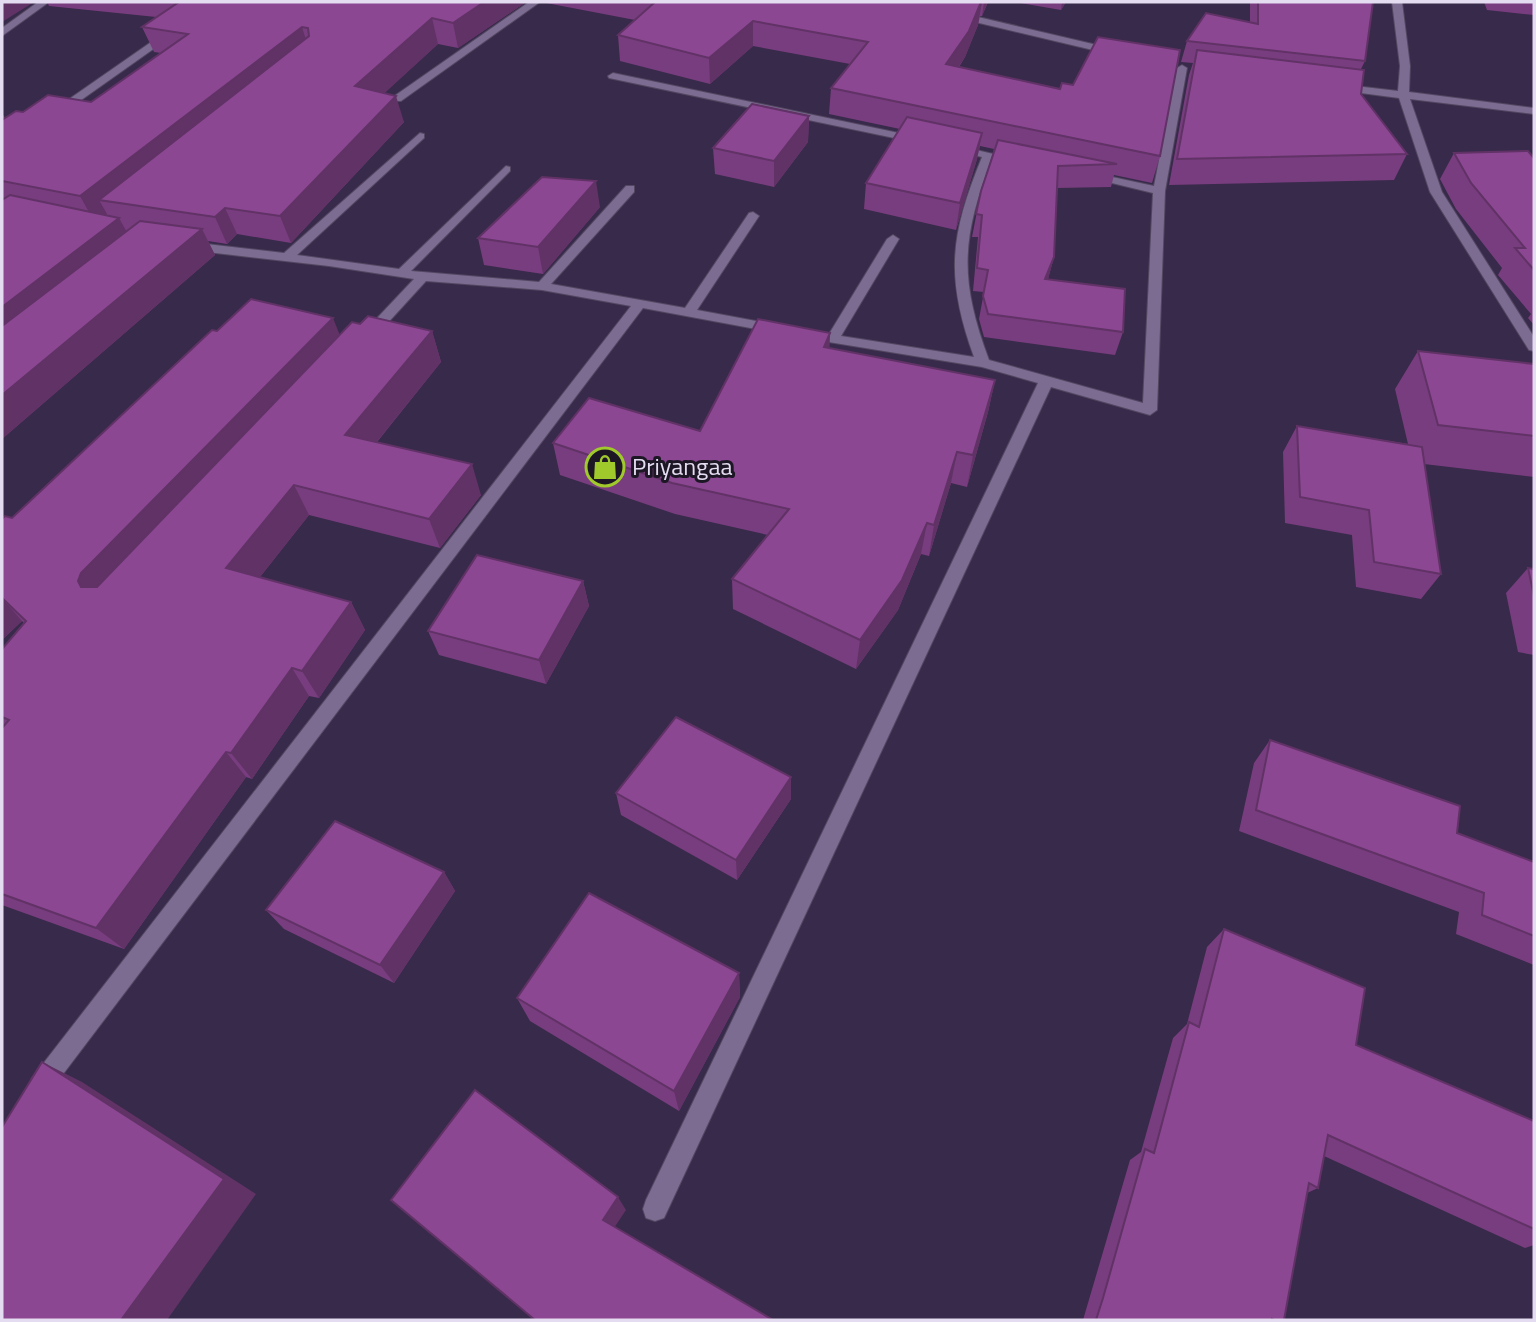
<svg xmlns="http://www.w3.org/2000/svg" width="1536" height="1322" font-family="'Titillium Web',sans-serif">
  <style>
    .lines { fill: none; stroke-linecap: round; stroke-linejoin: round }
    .street-casing { stroke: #534762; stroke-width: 2 }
    .street { fill: #7c6c91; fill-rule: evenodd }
    .wall { fill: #783d7e }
    .shaded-wall { fill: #613266 }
    .building { fill: #8b4792; stroke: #613266; stroke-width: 2 }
    .labels { text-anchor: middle; stroke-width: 6; stroke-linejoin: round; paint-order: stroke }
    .poi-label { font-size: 24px; fill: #e4dcf0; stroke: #1d1725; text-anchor: start }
  </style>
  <rect width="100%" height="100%" fill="#382a4a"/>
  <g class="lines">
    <defs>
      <g id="street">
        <polygon points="38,2 49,2 2,36 2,28"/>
        <polygon points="529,2 540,2 401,101 393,101 393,97"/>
        <polygon points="1392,2 1402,2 1410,66 1409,92 1534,108 1534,114 1410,99 1442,192 1534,337 1534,351 1529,350 1430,192 1399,98 1338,90 1333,87 1338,84 1398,91 1400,66"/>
        <polygon points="957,12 1114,49 1119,52 1114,55 954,17 954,13"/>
        <polygon points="167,31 176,33 60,115 52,115 52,111"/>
        <path d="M 1182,65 L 1187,68 L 1165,191 L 1157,410 L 1150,415 L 1051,387 L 664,1218 L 655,1221 L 646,1218 L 643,1209 L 646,1200 L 1038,383 L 982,367 L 804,338 L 802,335 L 809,331 L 829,334 L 887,239 L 893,235 L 899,239 L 841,336 L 974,357 C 945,277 950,235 982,157 L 951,150 L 949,148 L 955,145 L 1019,160 L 1013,163 L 992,159 C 961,238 959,280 989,360 L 1143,403 L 1153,193 L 1083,176 L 1089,172 L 1154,186 L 1177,68 Z"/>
        <polygon points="613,73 918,137 924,140 918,143 609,78 608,76"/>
        <polygon points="420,133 424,134 424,138 297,255 399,269 506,166 510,167 510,171 411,271 539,282 626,186 634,186 634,192 551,284 685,308 749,213 753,212 759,216 697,310 778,325 785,329 778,333 643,308 48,1094 40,1097 32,1094 29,1086 32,1078 631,306 542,290 426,281 373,339 363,339 363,333 414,279 329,266 189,250 183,246 189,242 284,253"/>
      </g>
    </defs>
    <use href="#street" class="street-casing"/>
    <use href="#street" class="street"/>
  </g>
  <g class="wall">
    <polygon points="47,2 526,2 458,48 438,44 384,93 404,122 291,243 237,234 227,244 208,241 215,255 2,439 2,113 5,118 23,112 91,102 161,53 154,52 142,27 156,17 49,6"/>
    <polygon points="541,2 988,2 982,16 980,16 978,25 965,57 959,67 1160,156 1152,183 1114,175 1111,187 1057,188 1054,257 1048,279 1123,332 1115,355 984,337 979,319 984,292 973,291 978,237 972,237 981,191 994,149 980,146 977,159 956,230 864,209 866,183 900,129 829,114 831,88 850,64 753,46 710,84 620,61 618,35 635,20"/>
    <polygon points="1015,2 1066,2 1061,10"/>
    <polygon points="1250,2 1373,2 1365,61 1361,69 1361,94 1407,154 1394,180 1169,185 1189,75 1193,63 1181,62 1187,41 1250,22"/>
    <polygon points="1484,2 1534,2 1534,15 1487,10"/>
    <polygon points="809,116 808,142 774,187 715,174 713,148"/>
    <polygon points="1454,153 1534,158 1534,325 1528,318 1531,314 1498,275 1502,268 1456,209 1440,179"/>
    <polygon points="600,207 543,274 484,265 478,238"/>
    <polygon points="360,324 432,331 441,362 377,442 481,495 440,548 309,515 260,577 351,602 365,630 319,698 309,696 252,779 246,777 124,949 2,905 2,649 24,623 22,621 2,640 2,519 12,518 217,331 339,335"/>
    <polygon points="830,348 995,380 988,412 967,487 951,483 929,556 921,554 898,610 856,669 733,609 732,579 768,535 675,514 560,475 553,443 700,431"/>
    <polygon points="1418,351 1534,364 1534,477 1424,464 1441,574 1421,599 1356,587 1352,535 1285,523 1283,452 1297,426 1408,444 1395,389"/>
    <polygon points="1528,568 1534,569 1534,655 1518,652 1506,593"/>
    <polygon points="583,581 589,606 546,684 439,655 428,631"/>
    <polygon points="1270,740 1457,833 1534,862 1534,965 1456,934 1459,912 1239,831 1254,763"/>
    <polygon points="616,793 791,799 737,880 621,815"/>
    <polygon points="444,872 455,891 394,983 284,929 266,910"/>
    <polygon points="1224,929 1356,1045 1534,1121 1534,1245 1525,1248 1324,1156 1318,1188 1307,1193 1284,1320 1083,1320 1130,1160 1141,1152 1173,1038 1187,1024 1207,947"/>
    <polygon points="739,973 740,997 679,1111 530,1021 517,998"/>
  </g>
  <g class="shaded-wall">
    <polygon points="2,2 34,2 2,22"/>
    <polygon points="484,2 526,2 458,48 453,23"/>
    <polygon points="982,2 978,25 965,57 943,90 946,64"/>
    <polygon points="984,2 988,2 982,16"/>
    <polygon points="1062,2 1066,2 1061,10"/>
    <polygon points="432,18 438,44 363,113 355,86"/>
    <polygon points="753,21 753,46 710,84 709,58"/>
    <polygon points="302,27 310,53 99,200 107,214 95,223 80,196"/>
    <polygon points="396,96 404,122 291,243 280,216"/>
    <polygon points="809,116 808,142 774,187 774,161"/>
    <polygon points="982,133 977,159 956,230 960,203"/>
    <polygon points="596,181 600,207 543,274 538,247"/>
    <polygon points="225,208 237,234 227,244 215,217"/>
    <polygon points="119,218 134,245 2,345 2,307"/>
    <polygon points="202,229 215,255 2,439 2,395"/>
    <polygon points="1054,257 1048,279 1045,279"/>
    <polygon points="333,318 345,348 104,602 81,587 78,581 81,573"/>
    <polygon points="432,331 441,362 358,465 345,435"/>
    <polygon points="830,333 829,365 824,347"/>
    <polygon points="995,380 988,412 967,487 973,455"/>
    <polygon points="957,452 951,483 929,556 934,525"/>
    <polygon points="472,464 481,495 440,548 429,519"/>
    <polygon points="294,485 309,515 244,597 226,568"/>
    <polygon points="927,523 921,554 898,610 856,669 860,640"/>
    <polygon points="583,581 589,606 546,684 539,660"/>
    <polygon points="2,598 22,621 2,640"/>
    <polygon points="351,602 365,630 319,698 302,671"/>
    <polygon points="292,668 309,696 252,779 231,753"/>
    <polygon points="226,752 246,777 124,949 96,928"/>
    <polygon points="791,777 791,799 737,880 736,860"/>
    <polygon points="444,872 455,891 394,983 380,965"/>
    <polygon points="739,973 740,997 679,1111 674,1091"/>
    <polygon points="42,1062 82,1082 256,1194 167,1320 121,1320"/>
    <polygon points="618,1197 626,1210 612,1231 603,1220"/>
  </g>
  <g class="building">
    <polygon points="179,2 484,2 453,23 432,18 355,86 396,96 280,216 225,208 215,217 99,200 309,36 308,28 302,27 80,196 2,181 2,120 16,111 23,112 48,95 91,102 188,34 142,27"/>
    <polygon points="655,2 981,2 969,31 946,64 1060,89 1062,83 1073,85 1098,37 1180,50 1160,156 831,88 868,42 753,21 709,58 618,35"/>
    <polygon points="1258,2 1373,2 1365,61 1187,41 1206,13 1258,24"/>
    <polygon points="1197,50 1364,70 1361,94 1407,154 1177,159"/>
    <polygon points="752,104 809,116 774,161 713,148"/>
    <polygon points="907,117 982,133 960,203 866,183"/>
    <polygon points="998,140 1117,164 1058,166 1054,257 1045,279 1125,289 1123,332 988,314 983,296 988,270 977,268 982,215 976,214 981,191"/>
    <polygon points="1528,151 1534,158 1534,270 1515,248 1525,248 1471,183 1454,153"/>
    <polygon points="542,177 596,181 538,247 478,238"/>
    <polygon points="10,195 119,218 2,307 2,200"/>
    <polygon points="140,221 202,229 2,395 2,326"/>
    <polygon points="251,299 333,318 81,573 78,581 81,587 97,587 352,322 360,324 368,316 432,331 345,435 472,464 429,519 294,485 226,568 351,602 302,671 292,668 231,753 226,752 96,928 2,894 2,728 9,720 2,717 2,649 26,621 2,598 2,519 5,516 12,518 212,330 217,331"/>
    <polygon points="758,319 830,333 824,347 995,380 973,455 957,452 934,525 927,523 902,580 860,640 732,579 789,509 672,483 553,443 589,398 700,431"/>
    <polygon points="1418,351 1534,364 1534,436 1438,425"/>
    <polygon points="1297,426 1422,447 1441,574 1374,562 1369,510 1300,497"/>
    <polygon points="477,555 583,581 539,660 428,631"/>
    <polygon points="1528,568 1534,569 1534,596"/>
    <polygon points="676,717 791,777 736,860 616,793"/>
    <polygon points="1270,740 1460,806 1457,833 1534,862 1534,936 1482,915 1484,893 1256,810"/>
    <polygon points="335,821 444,872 380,965 266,910"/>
    <polygon points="589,893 739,973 674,1091 517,998"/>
    <polygon points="1224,929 1365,988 1356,1045 1534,1121 1534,1229 1328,1135 1318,1188 1309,1183 1284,1320 1274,1320 1272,1319 1272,1320 1096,1320 1103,1298 1145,1149 1154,1153 1189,1022 1199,1027"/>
    <polygon points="42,1062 224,1179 121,1320 2,1320 2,1127"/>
    <polygon points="475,1090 618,1197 603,1220 773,1320 535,1320 391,1200"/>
  </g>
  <defs>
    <symbol id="shop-ring" viewBox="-11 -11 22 22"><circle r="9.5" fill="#1d1725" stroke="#a0c92b" stroke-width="1.5"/><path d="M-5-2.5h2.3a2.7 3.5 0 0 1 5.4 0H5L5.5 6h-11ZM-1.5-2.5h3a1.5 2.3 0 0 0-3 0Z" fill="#a0c92b"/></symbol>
  </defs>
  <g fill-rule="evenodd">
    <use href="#shop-ring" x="583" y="445" width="44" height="44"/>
  </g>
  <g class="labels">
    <g class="poi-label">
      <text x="632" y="475">Priyangaa</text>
    </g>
  </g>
  <rect width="1536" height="1322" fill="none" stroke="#e4dcf0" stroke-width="7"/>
</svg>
